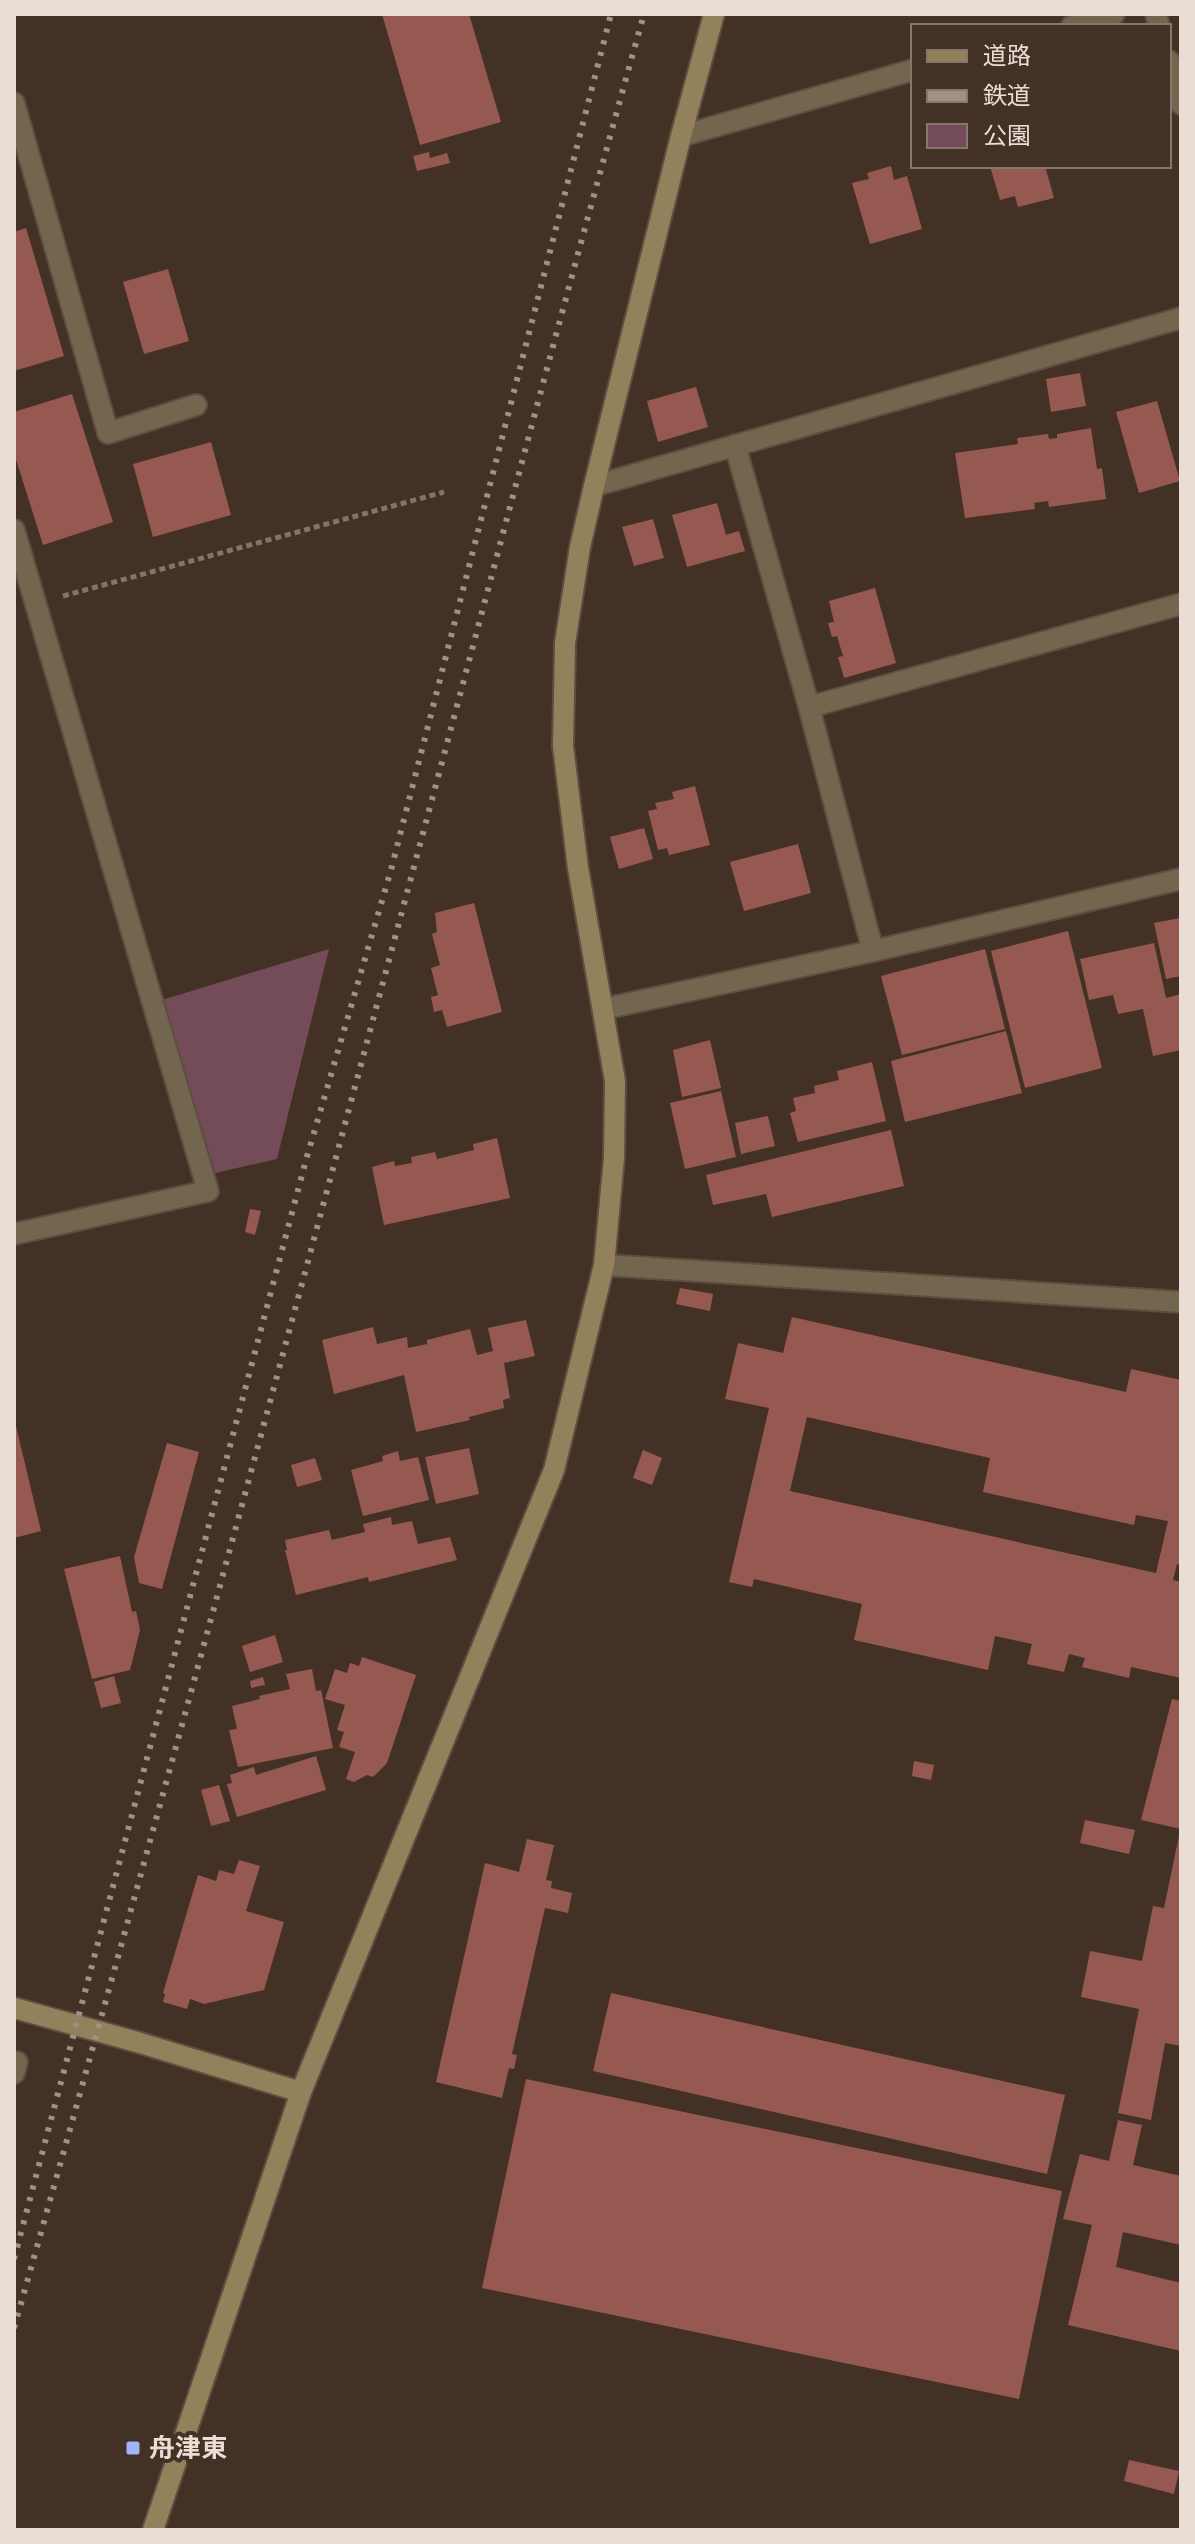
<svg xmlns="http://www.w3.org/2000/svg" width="1195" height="2544" font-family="'Open Sans','Noto Sans JP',sans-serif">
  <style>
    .green { fill: #744b59 }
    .building { fill: #965952; fill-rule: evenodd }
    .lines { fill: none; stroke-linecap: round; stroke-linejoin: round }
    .street-casing { stroke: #5e4d41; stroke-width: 24 }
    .secondary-casing { stroke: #5e4d41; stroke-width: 24 }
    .path { stroke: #837368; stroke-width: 5; stroke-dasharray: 6 4; stroke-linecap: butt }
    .street { stroke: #72664f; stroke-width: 20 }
    .secondary { stroke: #93815c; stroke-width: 20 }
    .rail { stroke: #a09187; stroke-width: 6; stroke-dasharray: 4 8; stroke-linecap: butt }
    .poi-dot { fill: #9eb4fd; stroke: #443125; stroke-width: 3 }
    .labels { text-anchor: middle; stroke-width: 8; stroke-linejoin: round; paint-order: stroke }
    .poi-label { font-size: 26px; font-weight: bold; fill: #e9ddd5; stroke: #443125; text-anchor: start }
  </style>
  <rect width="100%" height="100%" fill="#443125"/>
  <polygon class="green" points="329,949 277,1159 215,1173 162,1000"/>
  <g class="building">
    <polygon points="382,14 469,14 501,122 420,145"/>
    <polygon points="429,152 430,158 447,153 450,163 417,171 413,156"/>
    <polygon points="891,166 894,180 907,176 922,229 870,244 852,183 869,179 867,173"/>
    <polygon points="990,166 1045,166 1054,198 1018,207 1015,196 1000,200"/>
    <polygon points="26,228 64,356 14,371 14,232"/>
    <polygon points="168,269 189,341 144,354 123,282"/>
    <polygon points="1080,373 1086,406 1051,412 1046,379"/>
    <polygon points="696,387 708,427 658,442 647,401"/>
    <polygon points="72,394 113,522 43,545 14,453 14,412"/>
    <polygon points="1157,401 1180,481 1139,493 1116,412"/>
    <polygon points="1091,428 1097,469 1102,468 1106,499 1049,507 1048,501 1034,503 1035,509 965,518 955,453 1018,444 1017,438 1048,434 1049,439 1057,438 1057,434"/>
    <polygon points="211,442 231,515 153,537 133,464"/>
    <polygon points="717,503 726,535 739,531 745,551 687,567 672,515"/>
    <polygon points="653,519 664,558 634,566 622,527"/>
    <polygon points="875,588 896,663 844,678 838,657 843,656 837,636 832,637 828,623 834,622 829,601"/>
    <polygon points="695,786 710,845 669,855 667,848 658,850 648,811 657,809 655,803 674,799 672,792"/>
    <polygon points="644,828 653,859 619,869 610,837"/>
    <polygon points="798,844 811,893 744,911 730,862"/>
    <polygon points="474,903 502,1012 447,1027 442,1010 434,1012 431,997 438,995 431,968 440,965 432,934 437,932 435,913"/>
    <polygon points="1180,918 1181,976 1166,979 1154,923"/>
    <polygon points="1068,931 1102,1068 1025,1088 991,951"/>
    <polygon points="1154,943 1166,998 1181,994 1181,1050 1153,1056 1143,1009 1118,1014 1113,995 1089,1000 1080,959"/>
    <polygon points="985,949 1005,1029 902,1055 881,976"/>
    <polygon points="1006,1031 1022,1093 905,1122 891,1061"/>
    <polygon points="710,1040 721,1088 682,1097 673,1050"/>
    <polygon points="872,1062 886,1121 798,1142 790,1113 796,1111 793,1098 815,1093 814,1086 839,1080 837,1071"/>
    <polygon points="721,1091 736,1157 685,1169 670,1103"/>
    <polygon points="768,1116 775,1146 741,1154 735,1123"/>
    <polygon points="891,1130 904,1186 772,1217 766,1194 713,1205 706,1175"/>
    <polygon points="497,1138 510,1198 384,1225 372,1167 394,1161 395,1166 412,1163 411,1157 435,1152 437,1159 474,1150 473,1144"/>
    <polygon points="250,1209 261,1211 255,1235 245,1232"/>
    <polygon points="680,1288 713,1294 710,1311 676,1304"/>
    <path d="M 792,1317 L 1126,1392 L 1131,1369 L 1181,1380 L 1181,1565 L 1177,1564 L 1173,1580 L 1181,1582 L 1181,1678 L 1131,1667 L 1129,1678 L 1082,1667 L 1085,1658 L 1069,1654 L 1064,1672 L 1027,1664 L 1032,1644 L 995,1636 L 988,1670 L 854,1640 L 862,1604 L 754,1579 L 752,1587 L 729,1582 L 769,1408 L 725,1399 L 738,1343 L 783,1353 ZM 807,1417 L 990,1458 L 983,1492 L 1134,1525 L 1136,1515 L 1168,1521 L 1156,1573 L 790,1491 Z"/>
    <polygon points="526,1320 535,1356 504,1363 510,1398 503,1400 504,1408 469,1417 470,1420 416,1432 404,1375 334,1394 322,1340 373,1327 377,1344 407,1337 408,1348 427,1344 427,1340 470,1329 477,1355 493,1351 488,1328"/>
    <polygon points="15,1422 41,1531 14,1538 14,1423"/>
    <polygon points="167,1443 199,1452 162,1589 139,1583 134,1557"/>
    <polygon points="469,1448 479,1494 436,1504 425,1457"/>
    <polygon points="643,1450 662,1458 652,1485 633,1478"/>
    <polygon points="398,1451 400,1461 418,1457 429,1500 363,1516 351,1470 383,1461 382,1456"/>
    <polygon points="315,1458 322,1480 297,1487 291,1465"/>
    <polygon points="391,1517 392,1525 412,1521 418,1544 450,1537 457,1560 369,1582 368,1577 296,1595 285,1550 287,1550 285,1540 329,1530 332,1540 365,1532 363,1524"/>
    <polygon points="120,1556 132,1612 136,1611 140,1630 130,1670 92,1679 64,1569"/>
    <polygon points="275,1635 283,1662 250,1672 242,1646"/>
    <polygon points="362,1657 416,1675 387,1763 373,1777 367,1775 354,1782 346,1779 355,1752 339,1747 344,1732 337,1730 345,1705 325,1699 335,1669 347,1673 350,1663 359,1666"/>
    <polygon points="312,1669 316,1691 321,1690 333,1748 238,1767 229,1730 237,1729 232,1706 260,1699 259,1696 290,1689 286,1674"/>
    <polygon points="114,1676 121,1703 101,1708 94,1682"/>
    <polygon points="263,1677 265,1685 251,1688 250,1681"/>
    <polygon points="1172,1699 1181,1701 1181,1829 1141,1820"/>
    <polygon points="316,1756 326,1790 237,1817 227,1784 232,1783 230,1775 254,1767 256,1775"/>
    <polygon points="914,1761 934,1765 931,1780 912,1776"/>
    <polygon points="219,1785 230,1821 211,1826 201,1790"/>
    <polygon points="1085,1820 1135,1830 1129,1854 1080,1843"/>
    <polygon points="1180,1831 1181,2046 1165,2043 1151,2120 1118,2113 1139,2009 1081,1997 1090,1951 1142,1961 1153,1906 1164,1908"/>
    <polygon points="527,1839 554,1845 546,1880 552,1881 551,1888 572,1893 568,1913 545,1908 512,2054 517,2055 514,2069 509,2068 502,2098 436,2082 485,1863 519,1872"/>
    <polygon points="239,1860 260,1866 246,1911 284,1922 264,1990 204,2004 190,1999 187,2009 163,2002 165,1994 163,1993 198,1875 216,1881 219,1870 234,1874"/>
    <polygon points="611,1993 1065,2095 1047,2174 593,2071"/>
    <polygon points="526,2079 1062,2191 1019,2399 482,2288"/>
    <polygon points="1118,2120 1142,2125 1133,2165 1181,2176 1181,2245 1123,2232 1116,2267 1181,2283 1181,2351 1068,2325 1092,2225 1063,2219 1080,2154 1109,2161"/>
    <polygon points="1129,2460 1179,2471 1174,2494 1124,2481"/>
  </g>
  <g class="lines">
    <defs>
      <g id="street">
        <polyline points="1156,14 1159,26"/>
        <polyline points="1072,26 1114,14"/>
        <polyline points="1169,61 1181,104"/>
        <polyline points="14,103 108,433 196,405"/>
        <polyline points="681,136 913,70"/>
        <polyline points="735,445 809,707 873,951"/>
        <polyline points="594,486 1181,318"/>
        <polyline points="14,530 208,1191 14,1234"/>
        <polyline points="809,707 1181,604"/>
        <polyline points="603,1009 873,951 1181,879"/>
        <polyline points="604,1265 1181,1302"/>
        <polyline points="14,2073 17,2062"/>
      </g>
      <g id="secondary">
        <polyline points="14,2008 137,2042 301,2092"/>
        <polyline points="153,2530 301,2092 554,1470 604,1265 614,1158 615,1081 578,868 563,746 565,643 580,547 594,486 681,136 714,14"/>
      </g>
    </defs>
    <use href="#street" class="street-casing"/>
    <use href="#secondary" class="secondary-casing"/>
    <polyline class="path" points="63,596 444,492"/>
    <use href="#street" class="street"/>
    <use href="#secondary" class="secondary"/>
    <g class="rail">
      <polyline points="14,2259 306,1160 391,870 611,14"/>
      <path d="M 14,2328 C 152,1841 284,1352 415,863 C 491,580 565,296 644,14"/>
    </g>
  </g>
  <rect class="poi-dot" x="125" y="2440" width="16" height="16" rx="4"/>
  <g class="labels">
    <g class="poi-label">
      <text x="149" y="2457">舟津東</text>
    </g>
  </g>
  <rect width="1195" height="2544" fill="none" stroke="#e9ddd5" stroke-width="32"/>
  <rect x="911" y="24" width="260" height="144" fill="#443125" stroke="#86766b" stroke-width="2"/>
  <rect x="927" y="50" width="40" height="12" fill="#93815c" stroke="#86766b" stroke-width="2"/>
  <text x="983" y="64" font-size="24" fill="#e9ddd5">道路</text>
  <rect x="927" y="90" width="40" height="12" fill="#a09187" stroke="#86766b" stroke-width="2"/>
  <text x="983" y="104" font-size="24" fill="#e9ddd5">鉄道</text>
  <rect x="927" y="124" width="40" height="24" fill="#744b59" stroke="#86766b" stroke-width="2"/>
  <text x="983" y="144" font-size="24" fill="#e9ddd5">公園</text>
</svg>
